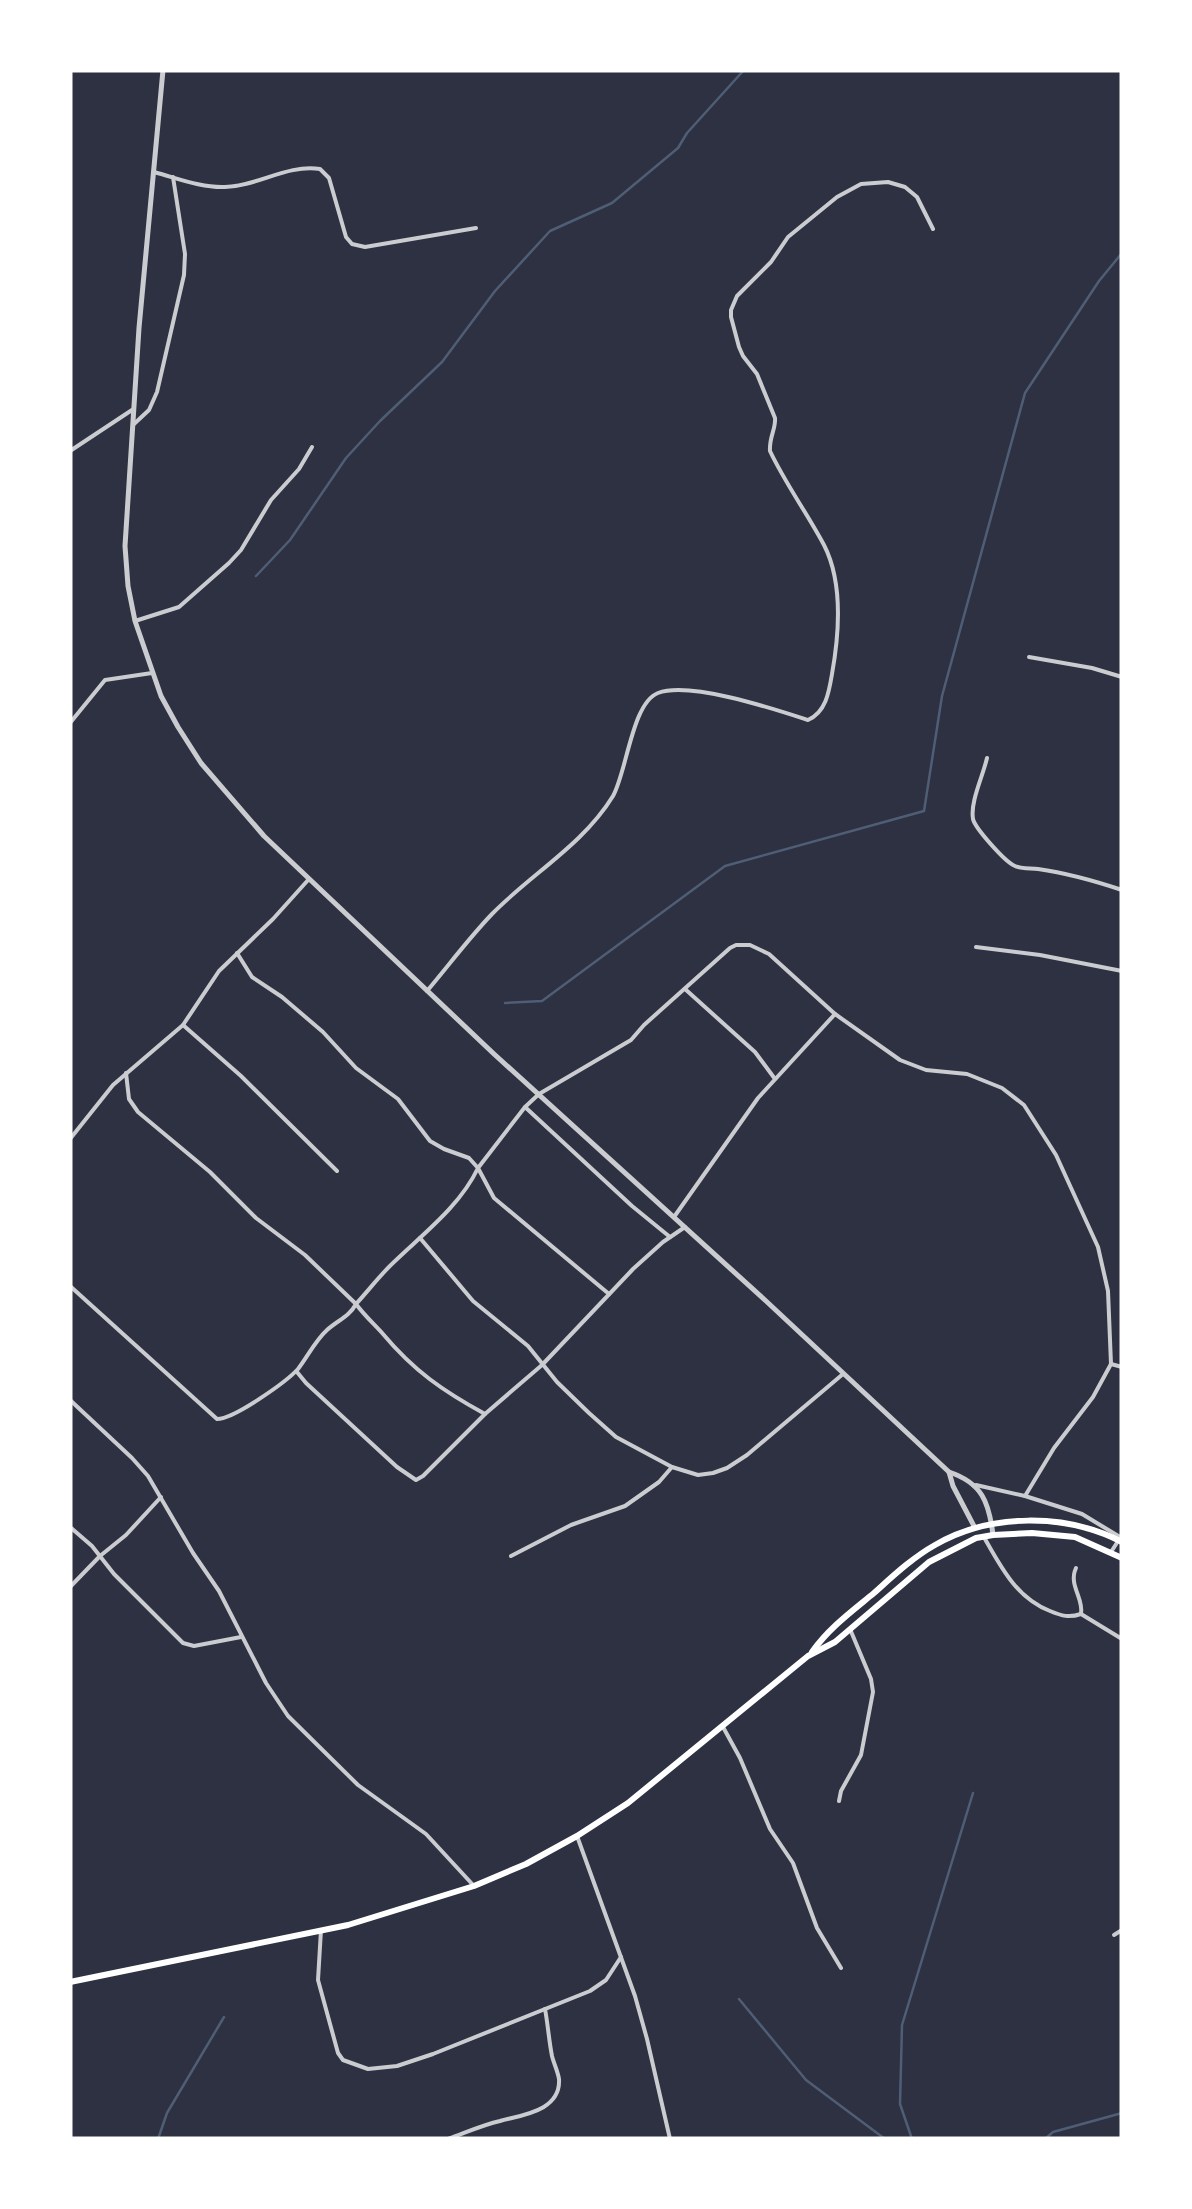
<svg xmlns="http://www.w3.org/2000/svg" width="1192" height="2209" font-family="Commissioner,sans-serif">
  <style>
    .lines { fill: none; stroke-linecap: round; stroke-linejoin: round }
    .stream { stroke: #4f5d75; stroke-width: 2.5 }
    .minor { stroke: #caccd0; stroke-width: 4 }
    .tertiary { stroke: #caccd0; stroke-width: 5 }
    .primary { stroke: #fff; stroke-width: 6 }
  </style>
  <rect width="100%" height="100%" fill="#2d3142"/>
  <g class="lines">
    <g class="stream">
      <polyline points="256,576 290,540 346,458 380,421 442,362 495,291 550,231 612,203 678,148 687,133 744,70"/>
      <polyline points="505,1003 542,1001 725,866 924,811 942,696 1025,393 1099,281 1122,253"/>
      <polyline points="739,1999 806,2080 885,2139"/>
      <polyline points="158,2139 167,2113 224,2017"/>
      <polyline points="912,2139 900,2104 902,2025 973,1793"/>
      <polyline points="1045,2139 1053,2132 1122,2113"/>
    </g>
    <g class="minor">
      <path d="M 154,172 C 177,178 201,188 225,187 C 258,186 287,164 320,169 L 329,178 L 346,237 L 352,244 L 365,247 L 476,228"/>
      <polyline points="134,424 149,410 157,392 184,275 185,254 173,177"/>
      <polyline points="70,451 132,410"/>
      <polyline points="135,621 179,607 229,563 241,550 271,500 299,469 312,447"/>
      <polyline points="1029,657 1092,668 1122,677"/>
      <polyline points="70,723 105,680 152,673"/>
      <path d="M 987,758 C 983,776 970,802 973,819 C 975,828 1005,862 1015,866 C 1021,869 1031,868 1038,869 C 1066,873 1095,881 1122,890"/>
      <polyline points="976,947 1040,955 1122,971"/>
      <polyline points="685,989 755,1052 775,1079"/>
      <path d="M 427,991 C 449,965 469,938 492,914 C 531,874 583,845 613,796 C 627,771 632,703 658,693 C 690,681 774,709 808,720 C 826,712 829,692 832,674 C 839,635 843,582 824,545 C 807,513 785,483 770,451 C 769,437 776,429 775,418 L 757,374 L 743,356 L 739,347 L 731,317 L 731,310 L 737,296 L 771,262 L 788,237 L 837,197 L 861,184 L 888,182 L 905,187 L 917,197 L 933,229"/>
      <polyline points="183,1025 241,1076 337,1171"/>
      <path d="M 126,1073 L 129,1099 L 138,1112 L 210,1172 L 256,1218 L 305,1255 L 356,1304 C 369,1290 380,1275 394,1262 C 423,1234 460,1206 478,1168 L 469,1158 L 444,1149 L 430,1141 L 398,1099 L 356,1068 L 323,1032 L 282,997 L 252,977 L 237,953"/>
      <polyline points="525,1107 632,1206 670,1237"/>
      <polyline points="70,1139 113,1085 183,1025 219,971 273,919 309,879"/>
      <polyline points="674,1217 758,1098 835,1014"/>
      <polyline points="420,1238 473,1301 528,1346 557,1382 589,1413 616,1437 672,1467 698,1475 713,1473 727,1468 747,1455 843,1374"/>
      <path d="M 70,1286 L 217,1419 C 234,1419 286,1382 298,1369 C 308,1356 315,1341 327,1330 C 338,1320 349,1317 356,1304 C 364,1315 374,1324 383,1334 C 414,1371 443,1391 485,1414"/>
      <polyline points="609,1294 494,1198 478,1168 525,1107 539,1094 631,1040 644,1025 730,948 736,945 750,945 769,954 835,1014 900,1060 926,1070 967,1074 1002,1088 1024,1105 1056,1155 1098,1247 1108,1291 1111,1364 1093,1397 1054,1448 1025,1496"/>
      <polyline points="1111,1364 1122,1367"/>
      <polyline points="297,1372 306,1383 397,1467 416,1480 423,1476 485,1414 542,1365 633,1269 663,1242 685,1227"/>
      <polyline points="70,1400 132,1458 148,1476 193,1553 219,1591 266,1683 288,1716 358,1785 426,1834 474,1886"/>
      <polyline points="976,1485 1025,1496 1082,1514 1120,1537"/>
      <polyline points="70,1527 92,1546 114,1574 183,1643 194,1646 241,1637"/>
      <path d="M 985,1539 C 1002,1569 1017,1598 1050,1611 C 1062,1616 1069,1618 1081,1614 L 1122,1639"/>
      <polyline points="1111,1552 1122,1535"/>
      <polyline points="511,1556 571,1525 625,1506 659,1482 672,1467"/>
      <path d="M 1076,1568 C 1068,1585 1084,1598 1081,1614"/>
      <polyline points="70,1587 100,1556 126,1535 161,1497"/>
      <polyline points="723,1727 740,1758 770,1829 793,1863 817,1928 841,1968"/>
      <polyline points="839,1801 841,1791 861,1755 873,1692 871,1679 850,1629"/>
      <polyline points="577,1836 635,1996 647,2039 670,2139"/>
      <polyline points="321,1930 318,1980 338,2053 343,2060 368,2069 397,2066 433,2054 590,1991 606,1980 621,1957"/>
      <polyline points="1114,1935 1122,1930"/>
      <path d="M 448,2139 C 465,2133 482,2125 500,2121 C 522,2115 561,2111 559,2079 C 558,2072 554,2064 552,2056 C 549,2041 548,2025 545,2009"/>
    </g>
    <g class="tertiary">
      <path d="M 163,70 L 139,328 L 125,546 L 128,586 L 135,621 L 161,696 L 178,727 L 201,763 L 264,836 L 494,1054 L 766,1301 L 949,1472 C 982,1483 989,1502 993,1535"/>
      <polyline points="949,1472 953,1486 975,1528"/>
    </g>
    <g class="primary">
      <path d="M 812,1652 C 829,1628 851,1612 874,1593 C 893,1576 912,1558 935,1545 C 990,1513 1066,1513 1122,1542"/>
      <polyline points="70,1982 348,1925 474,1886 526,1864 577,1836 628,1803 808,1656 835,1642 929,1562 976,1538 993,1535 1032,1533 1075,1537 1122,1558"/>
    </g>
  </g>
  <rect width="1192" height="2209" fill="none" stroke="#ffffff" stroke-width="145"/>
</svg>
